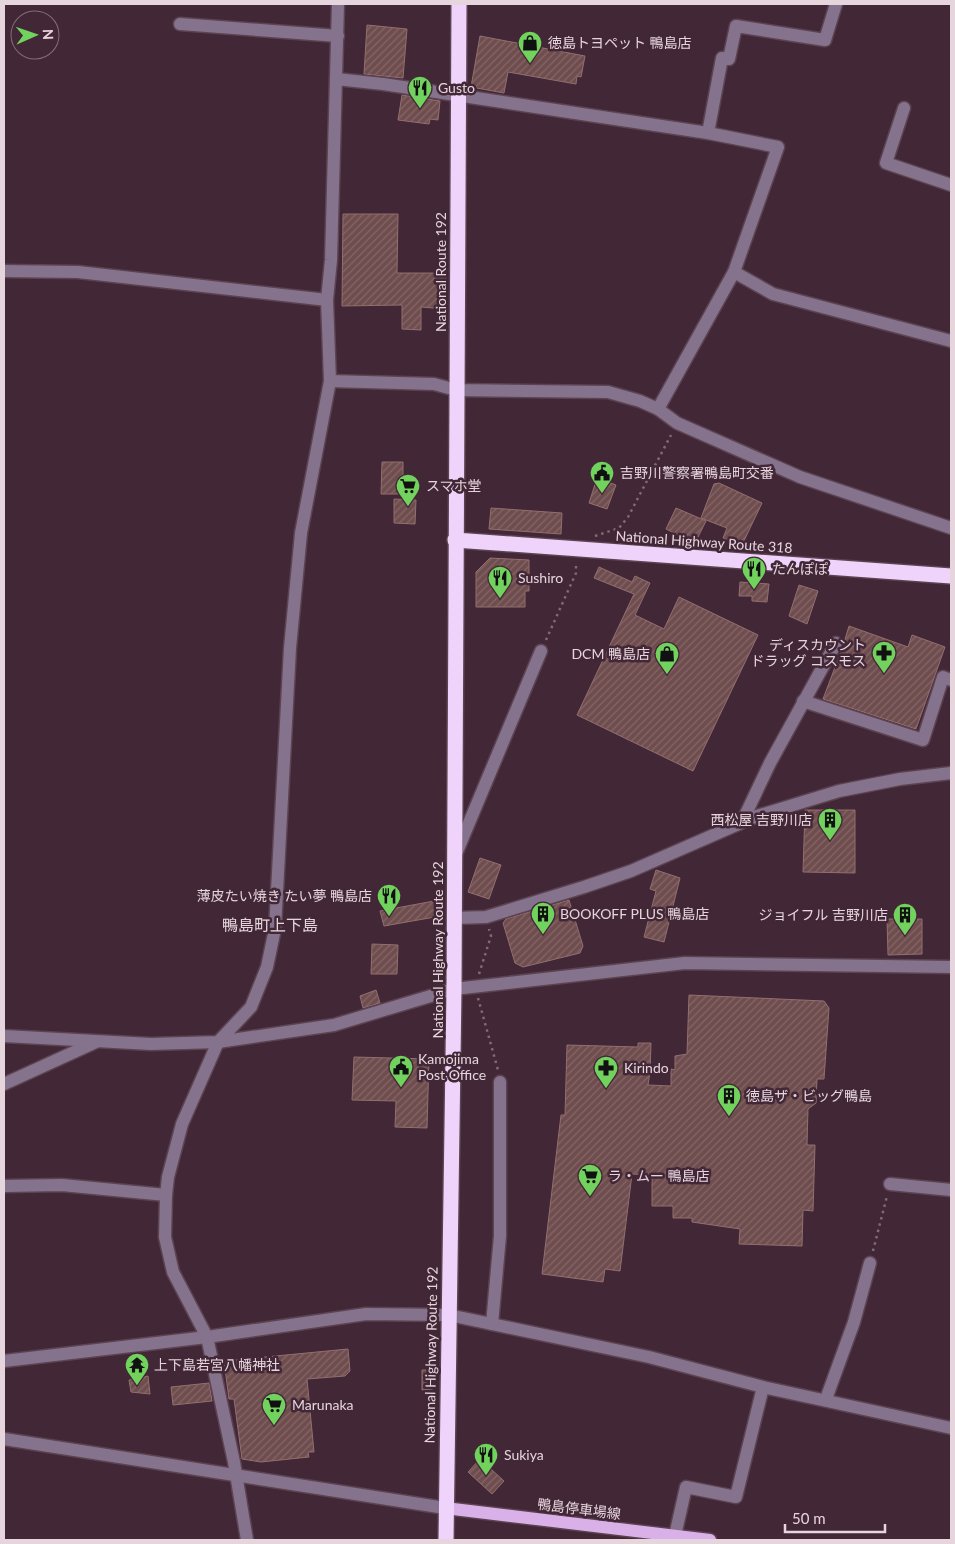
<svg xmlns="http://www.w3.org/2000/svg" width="955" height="1544" font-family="Lato,'Noto Sans JP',sans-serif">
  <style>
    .building { fill: url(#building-hatch); stroke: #936f6f }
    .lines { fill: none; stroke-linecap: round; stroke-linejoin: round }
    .minor-casing { stroke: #5c4351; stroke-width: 15 }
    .major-casing { stroke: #5c4351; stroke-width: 15 }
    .highway-casing { stroke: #5c4351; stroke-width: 18 }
    .path { stroke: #816976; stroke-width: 2.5; stroke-dasharray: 2.5 4; stroke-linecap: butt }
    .minor { stroke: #85728c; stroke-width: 12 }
    .major { stroke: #d9b1e8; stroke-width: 12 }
    .highway { stroke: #f0d3fb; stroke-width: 15 }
    .labels { text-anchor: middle; stroke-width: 5; stroke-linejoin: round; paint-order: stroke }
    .poi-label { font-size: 14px; fill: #e7d5dd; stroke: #422736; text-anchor: start }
    .street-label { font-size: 14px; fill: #e7d5dd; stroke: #422736 }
    .quarter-label { font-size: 16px; fill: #e7d5dd; stroke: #422736 }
  </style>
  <defs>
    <pattern id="building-hatch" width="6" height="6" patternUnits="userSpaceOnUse" patternTransform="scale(1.25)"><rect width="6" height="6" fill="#6f4d4e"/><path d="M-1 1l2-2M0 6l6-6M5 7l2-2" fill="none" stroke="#846667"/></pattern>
  </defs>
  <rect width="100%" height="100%" fill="#422736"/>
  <g class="building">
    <polygon points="367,25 407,29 403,78 364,74"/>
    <polygon points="480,36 585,56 581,77 577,76 576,84 508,72 504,93 471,87"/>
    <polygon points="402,95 440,101 438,120 430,119 429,124 398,120"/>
    <polygon points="343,214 398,214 397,273 446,273 445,309 421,307 421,330 402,329 402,305 342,306"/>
    <polygon points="382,462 403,462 403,494 381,494"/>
    <polygon points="597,478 616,485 607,509 589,503"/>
    <polygon points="719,483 762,503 742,545 723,538 727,528 701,518 714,484"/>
    <polygon points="394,499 416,500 415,524 394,523"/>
    <polygon points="491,508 562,513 561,534 489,529"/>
    <polygon points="676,508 706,521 695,543 666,529"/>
    <polygon points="490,558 529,560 529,591 525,591 525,607 476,607 476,572"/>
    <polygon points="599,567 632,582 635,576 650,583 635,615 664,629 679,597 758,635 693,771 577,715 634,594 594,578"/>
    <polygon points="740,582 769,584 767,602 752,601 752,596 739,596"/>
    <polygon points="799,585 818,591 807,624 789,616"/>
    <polygon points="849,626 908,647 912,635 945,647 916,729 823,699 843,646"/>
    <polygon points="805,810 855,810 855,873 803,872"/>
    <polygon points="480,858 501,865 489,899 468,892"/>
    <polygon points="656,870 680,878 664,942 644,937 656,891 650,889"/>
    <polygon points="569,900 583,946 580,953 523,967 515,963 503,923 506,919"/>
    <polygon points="434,901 436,910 435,917 384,926 380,911"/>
    <polygon points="887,919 922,919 922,954 888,955"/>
    <polygon points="372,944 398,945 397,974 371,974"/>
    <polygon points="376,990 380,1003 363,1008 360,996"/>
    <polygon points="689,995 824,1001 829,1008 824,1079 817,1079 816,1103 808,1109 807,1145 815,1145 813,1211 803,1210 802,1246 739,1244 740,1229 692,1222 692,1218 673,1218 673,1206 652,1206 652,1175 632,1174 620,1271 605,1269 603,1282 542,1274 561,1115 565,1115 567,1045 638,1047 638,1043 651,1043 650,1072 648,1085 671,1086 671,1069 675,1070 675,1056 687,1054"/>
    <polygon points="354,1057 429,1059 427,1128 395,1127 396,1101 352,1100"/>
    <polygon points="348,1349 350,1371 345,1376 307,1379 314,1452 308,1452 309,1457 261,1462 242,1459 234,1399 229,1399 224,1361"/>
    <polygon points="422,1370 433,1370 433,1389 422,1390"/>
    <polygon points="148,1376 150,1394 131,1392 129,1380"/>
    <polygon points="209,1383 212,1401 173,1405 171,1387"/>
    <polygon points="480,1459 504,1481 492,1494 468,1472"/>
  </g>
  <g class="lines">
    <defs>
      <g id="minor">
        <polyline points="180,24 338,36"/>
        <polyline points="336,79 383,84 708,133 778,147 734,272 658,409"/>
        <polyline points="904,108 886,163 951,185"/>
        <polyline points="708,133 722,58 729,59 736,26 825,40 836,4"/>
        <polyline points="4,271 78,272 327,300"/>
        <polyline points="734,272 773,294 951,341"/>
        <polyline points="330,381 434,384 456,390 608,392 640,401 658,409 677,423 800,477 951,528"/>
        <polyline points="803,701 923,740 943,677 951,680"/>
        <polyline points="742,822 770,763 836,643"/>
        <polyline points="456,854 541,651"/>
        <polyline points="454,918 486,917 584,887 631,871 757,816 839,791 900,779 951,773"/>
        <polyline points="4,1036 151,1044 218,1042 334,1025 454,989 685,963 951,967"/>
        <polyline points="4,1084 96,1042"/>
        <polyline points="890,1184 951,1190"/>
        <polyline points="4,1186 62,1185 166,1195"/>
        <polyline points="492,1324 500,1236 500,1082"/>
        <polyline points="4,1361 207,1337 366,1314 449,1315 649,1357 763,1387 951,1428"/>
        <polyline points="826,1399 854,1322 870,1263"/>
        <polyline points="4,1439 445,1508"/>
        <polyline points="247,1540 234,1462 207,1337 173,1272 165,1237 166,1195 168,1177 182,1124 218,1042 251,1007 267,967 275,929 290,648 301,533 330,381 327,300 331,260 338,4"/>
        <polyline points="674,1540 686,1487 736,1497 763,1387"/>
      </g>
      <polyline id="major" points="445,1508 710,1540"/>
      <g id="highway">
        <polyline points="455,540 951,576"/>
        <polyline points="446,1540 454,989 459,4"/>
      </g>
    </defs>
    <use href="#minor" class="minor-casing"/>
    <use href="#major" class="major-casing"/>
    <use href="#highway" class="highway-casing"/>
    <g class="path">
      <polyline points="595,536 619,528 628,517 671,435"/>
      <polyline points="546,640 576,573 576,562"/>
      <polyline points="479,974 491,936 489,929"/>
      <polyline points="478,998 498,1070"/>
      <polyline points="873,1251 887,1196"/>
    </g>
    <use href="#minor" class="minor"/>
    <use href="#major" class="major"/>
    <use href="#highway" class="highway"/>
  </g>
  <defs>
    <symbol id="shop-pin" viewBox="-11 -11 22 30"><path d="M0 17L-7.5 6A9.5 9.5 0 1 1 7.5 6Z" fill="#72d25e" stroke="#422736"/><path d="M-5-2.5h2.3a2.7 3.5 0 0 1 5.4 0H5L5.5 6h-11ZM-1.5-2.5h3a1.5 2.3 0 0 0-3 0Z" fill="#111"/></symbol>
    <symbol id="restaurant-pin" viewBox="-11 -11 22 30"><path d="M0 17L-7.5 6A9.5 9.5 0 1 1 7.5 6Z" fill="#72d25e" stroke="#422736"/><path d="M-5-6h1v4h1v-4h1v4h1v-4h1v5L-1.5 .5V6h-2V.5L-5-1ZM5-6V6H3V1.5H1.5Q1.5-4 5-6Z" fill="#111"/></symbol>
    <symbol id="civic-pin" viewBox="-11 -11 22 30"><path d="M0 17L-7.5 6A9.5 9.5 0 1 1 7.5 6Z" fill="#72d25e" stroke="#422736"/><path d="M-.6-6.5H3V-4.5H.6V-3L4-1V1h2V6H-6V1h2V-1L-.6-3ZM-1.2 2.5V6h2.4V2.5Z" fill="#111"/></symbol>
    <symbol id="supermarket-pin" viewBox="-11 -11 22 30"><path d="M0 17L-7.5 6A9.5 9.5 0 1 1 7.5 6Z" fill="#72d25e" stroke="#422736"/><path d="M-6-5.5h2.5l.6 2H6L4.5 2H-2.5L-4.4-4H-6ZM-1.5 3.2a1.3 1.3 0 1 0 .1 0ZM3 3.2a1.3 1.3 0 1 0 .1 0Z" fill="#111"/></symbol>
    <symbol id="pharmacy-pin" viewBox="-11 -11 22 30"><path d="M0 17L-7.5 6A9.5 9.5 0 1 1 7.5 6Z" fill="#72d25e" stroke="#422736"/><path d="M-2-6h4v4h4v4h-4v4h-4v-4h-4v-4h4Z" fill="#111"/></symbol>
    <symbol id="building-pin" viewBox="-11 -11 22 30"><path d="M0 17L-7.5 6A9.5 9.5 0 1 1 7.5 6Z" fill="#72d25e" stroke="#422736"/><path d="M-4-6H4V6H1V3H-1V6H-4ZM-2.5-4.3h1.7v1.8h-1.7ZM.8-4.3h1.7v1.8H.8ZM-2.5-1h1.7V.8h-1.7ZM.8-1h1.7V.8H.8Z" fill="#111"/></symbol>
    <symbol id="temple-pin" viewBox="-11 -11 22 30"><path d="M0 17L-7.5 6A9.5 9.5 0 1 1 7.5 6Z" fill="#72d25e" stroke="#422736"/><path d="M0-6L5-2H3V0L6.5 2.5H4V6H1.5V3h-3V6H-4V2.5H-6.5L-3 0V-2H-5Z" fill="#111"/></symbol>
  </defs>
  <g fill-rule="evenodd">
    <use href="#shop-pin" x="516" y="29" width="28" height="38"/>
    <use href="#restaurant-pin" x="406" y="74" width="28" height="38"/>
    <use href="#civic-pin" x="588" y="459" width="28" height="38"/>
    <use href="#supermarket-pin" x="394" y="472" width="28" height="38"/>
    <use href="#restaurant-pin" x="740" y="555" width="28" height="38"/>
    <use href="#restaurant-pin" x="486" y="564" width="28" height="38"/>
    <use href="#pharmacy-pin" x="870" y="639" width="28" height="38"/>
    <use href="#shop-pin" x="653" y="640" width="28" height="38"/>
    <use href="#building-pin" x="816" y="806" width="28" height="38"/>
    <use href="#restaurant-pin" x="375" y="882" width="28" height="38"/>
    <use href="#building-pin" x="529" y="900" width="28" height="38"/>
    <use href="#building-pin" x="891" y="901" width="28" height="38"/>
    <use href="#civic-pin" x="387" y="1053" width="28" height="38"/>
    <use href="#pharmacy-pin" x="592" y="1054" width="28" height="38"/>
    <use href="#building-pin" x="715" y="1082" width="28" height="38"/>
    <use href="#supermarket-pin" x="576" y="1162" width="28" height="38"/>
    <use href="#temple-pin" x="123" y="1351" width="28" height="38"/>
    <use href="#supermarket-pin" x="260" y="1391" width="28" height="38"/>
    <use href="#restaurant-pin" x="472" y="1441" width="28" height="38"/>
  </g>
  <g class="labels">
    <g class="poi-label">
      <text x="548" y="48">徳島トヨペット 鴨島店</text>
      <text x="438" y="93">Gusto</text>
      <text x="620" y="478">吉野川警察署鴨島町交番</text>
      <text x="426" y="491">スマホ堂</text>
      <text x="772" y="574">たんぽぽ</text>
      <text x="518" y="583">Sushiro</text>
      <text x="866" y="650" text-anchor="end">ディスカウント<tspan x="866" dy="16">ドラッグ コスモス</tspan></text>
      <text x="650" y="659" text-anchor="end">DCM 鴨島店</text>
      <text x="812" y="825" text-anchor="end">西松屋 吉野川店</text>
      <text x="372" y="901" text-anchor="end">薄皮たい焼き たい夢 鴨島店</text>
      <text x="560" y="919">BOOKOFF PLUS 鴨島店</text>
      <text x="888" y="920" text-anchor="end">ジョイフル 吉野川店</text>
      <text x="418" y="1064">Kamojima<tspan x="418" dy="16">Post Office</tspan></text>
      <text x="624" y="1073">Kirindo</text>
      <text x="746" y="1101">徳島ザ・ビッグ鴨島</text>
      <text x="608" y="1181">ラ・ムー 鴨島店</text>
      <text x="154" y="1370">上下島若宮八幡神社</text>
      <text x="292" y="1410">Marunaka</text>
      <text x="504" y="1460">Sukiya</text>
    </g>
    <g class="street-label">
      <text transform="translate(441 272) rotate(-90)" y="5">National Route 192</text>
      <text transform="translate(704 542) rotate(4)" y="5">National Highway Route 318</text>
      <text transform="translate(438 950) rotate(-90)" y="5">National Highway Route 192</text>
      <text transform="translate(431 1355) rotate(-89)" y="5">National Highway Route 192</text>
      <text transform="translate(579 1509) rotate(7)" y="5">鴨島停車場線</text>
    </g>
    <g class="quarter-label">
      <text x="270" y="931">鴨島町上下島</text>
    </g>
  </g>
  <rect width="955" height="1544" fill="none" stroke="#e7d5dd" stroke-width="10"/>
  <g transform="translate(35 35) rotate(88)"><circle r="24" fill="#422736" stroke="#846d79"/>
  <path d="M0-4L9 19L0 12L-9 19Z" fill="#72d25e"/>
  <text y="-8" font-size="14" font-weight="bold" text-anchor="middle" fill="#e7d5dd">N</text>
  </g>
  <path d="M785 1524v8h100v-8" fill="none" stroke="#e7d5dd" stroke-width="2.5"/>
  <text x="792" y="1524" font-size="15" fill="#e7d5dd" stroke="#422736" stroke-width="4" paint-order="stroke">50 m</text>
</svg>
